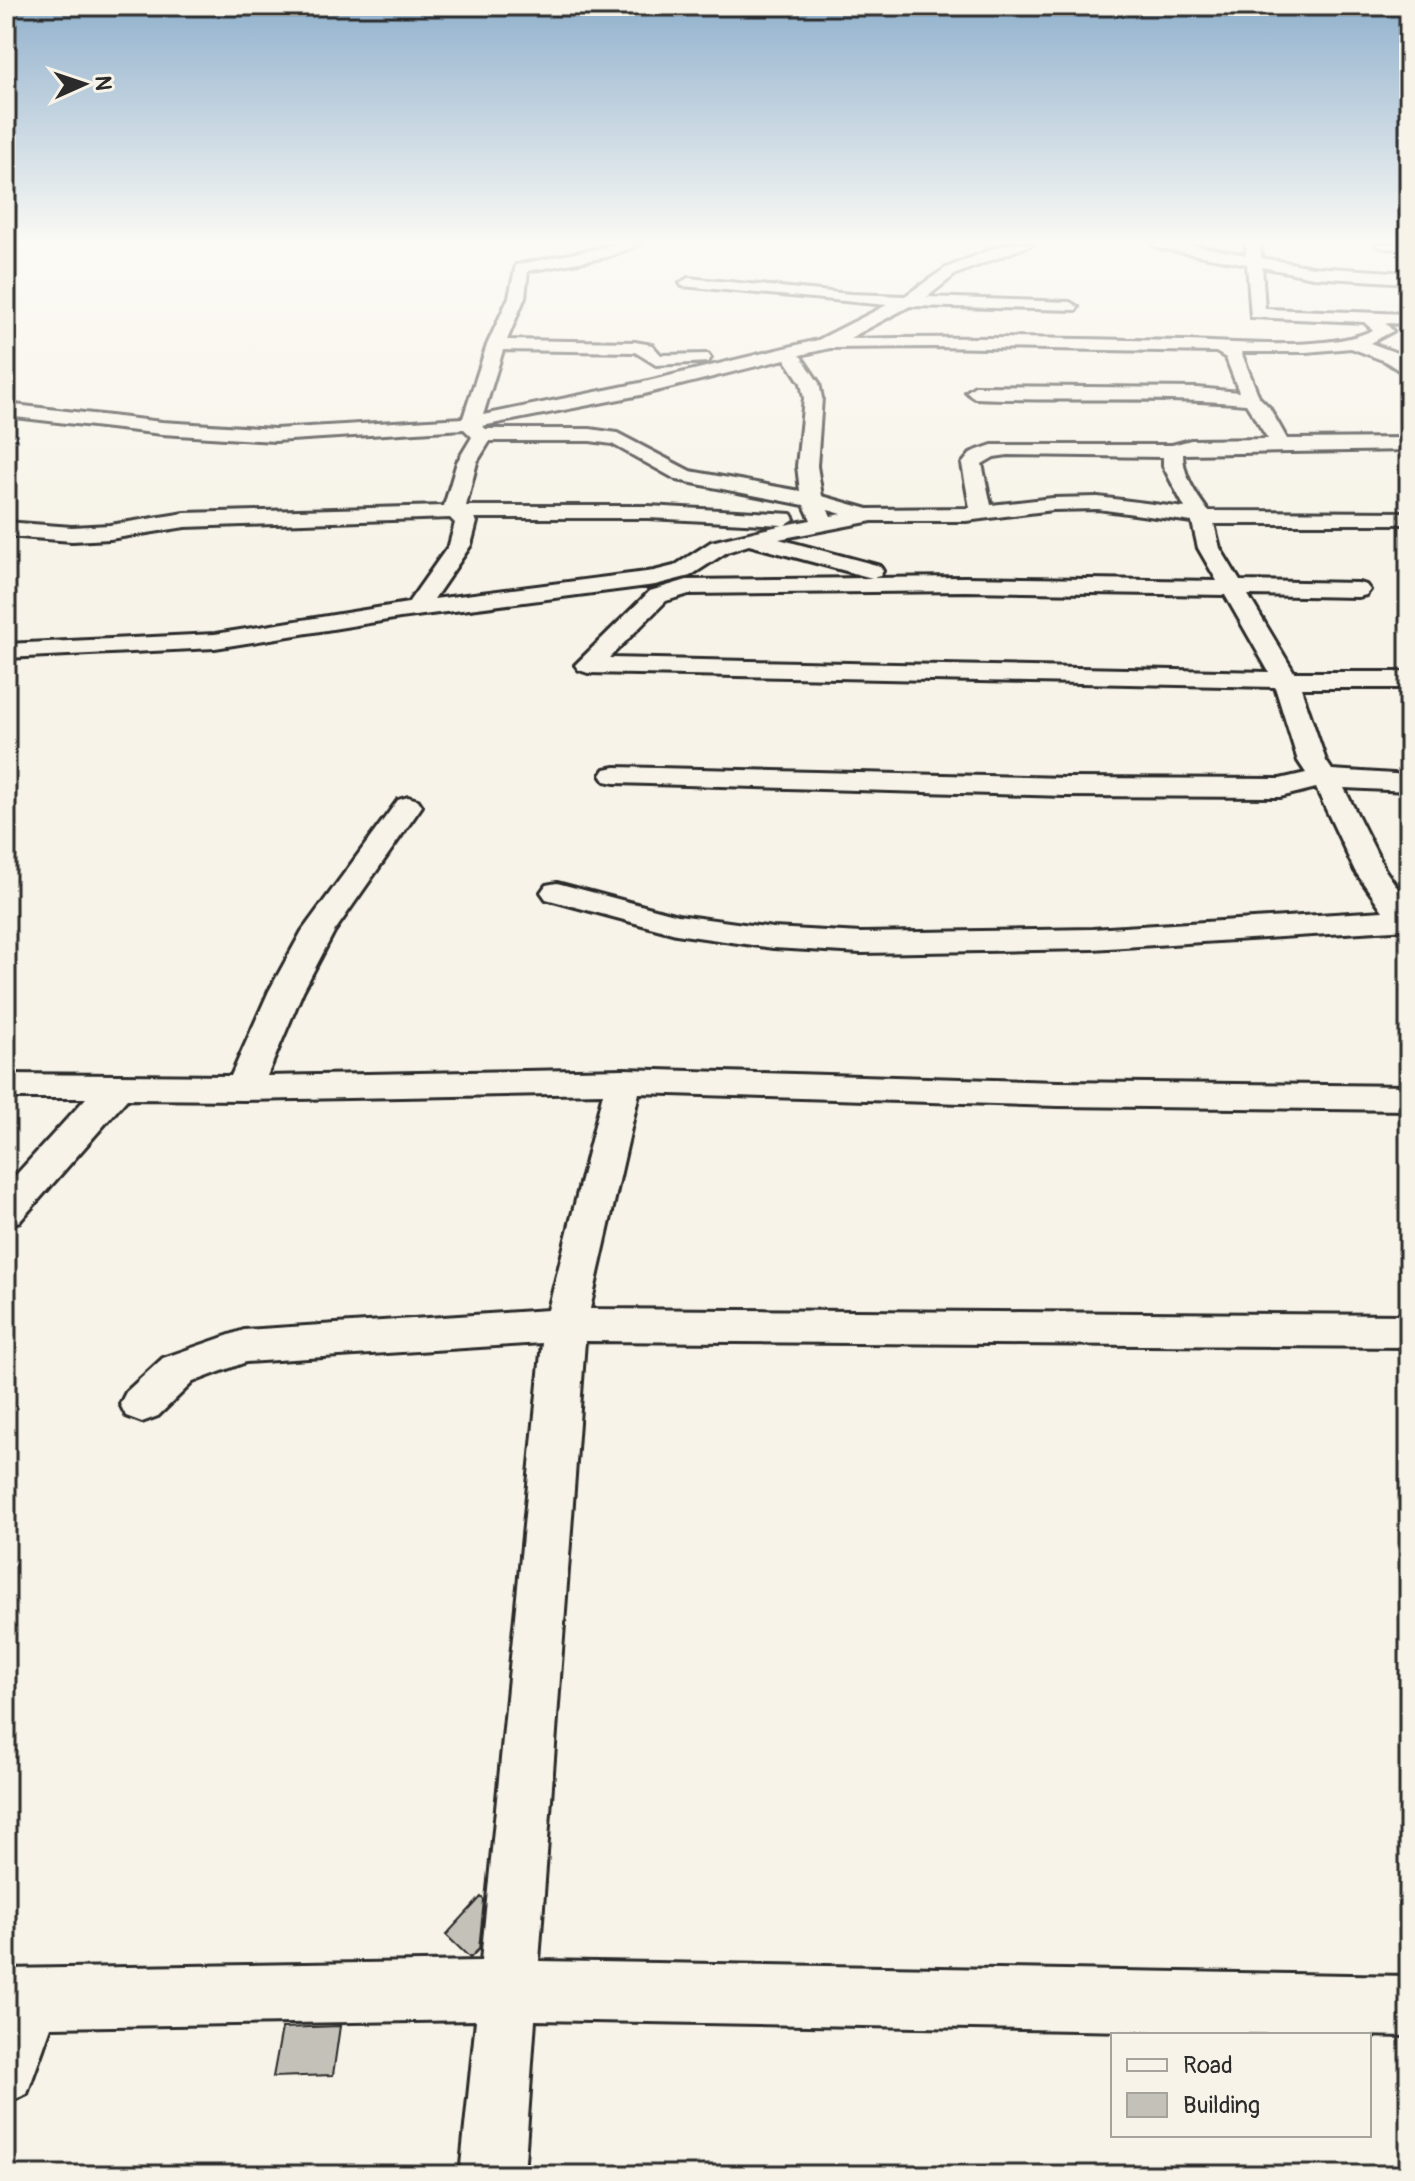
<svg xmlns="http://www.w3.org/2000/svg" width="1415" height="2181" font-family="Pangolin,sans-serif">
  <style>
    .building { fill: #c4c1b9; stroke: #2b2b2b; stroke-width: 2 }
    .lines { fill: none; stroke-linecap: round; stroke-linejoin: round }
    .minor-casing { stroke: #2b2b2b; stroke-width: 6 }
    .minor { fill: #f7f3e8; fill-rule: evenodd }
  </style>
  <rect width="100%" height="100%" fill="#f7f3e8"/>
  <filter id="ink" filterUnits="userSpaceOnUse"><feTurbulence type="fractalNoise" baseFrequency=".0125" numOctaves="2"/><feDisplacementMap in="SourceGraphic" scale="16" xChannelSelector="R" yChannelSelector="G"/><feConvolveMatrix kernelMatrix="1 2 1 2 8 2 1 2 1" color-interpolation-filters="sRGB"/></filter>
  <g filter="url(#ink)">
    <g class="building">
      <polygon points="481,1897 484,1900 479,1949 470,1958 446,1935"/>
      <polygon points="340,2026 333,2075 273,2077 282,2028"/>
    </g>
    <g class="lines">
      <defs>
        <g id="minor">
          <path d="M 620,244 L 641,244 L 607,257 L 528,271 L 525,297 L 507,340 L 635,342 L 652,345 L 661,355 L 708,354 L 711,358 L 708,362 L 656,365 L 635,352 L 503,350 L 483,415 L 640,383 L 818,340 L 887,305 L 682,286 L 680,283 L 688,278 L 851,294 L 905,296 L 946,268 L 992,249 L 1008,244 L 1033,244 L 956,274 L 927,297 L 1070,302 L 1078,307 L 1076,310 L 910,306 L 848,339 C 960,336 1072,339 1185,341 C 1235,342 1329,352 1373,330 L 1364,322 L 1251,317 L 1247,264 L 1159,248 L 1152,244 L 1185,244 L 1246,255 L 1246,244 L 1260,244 L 1261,258 L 1313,267 L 1409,273 L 1409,283 L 1313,277 L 1262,267 L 1265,309 L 1409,314 L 1409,324 L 1385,323 L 1393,331 L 1370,343 L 1397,353 L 1409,363 L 1409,377 L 1385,361 L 1351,348 L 1306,352 L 1241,352 L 1259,397 L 1269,407 L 1287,439 L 1409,438 L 1409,450 L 1183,454 C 1183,476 1196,494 1208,511 L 1409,512 L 1409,524 L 1214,524 L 1220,548 L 1240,581 L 1358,583 L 1366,585 L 1370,590 L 1366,595 L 1358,597 L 1248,595 L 1294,672 L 1409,672 L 1409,688 L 1301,688 L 1326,761 L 1332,770 L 1409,775 L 1409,791 L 1344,788 L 1385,870 L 1409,904 L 1409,929 L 1092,949 L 861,953 L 773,948 L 676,934 L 546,899 L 541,892 L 546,885 L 557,883 L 678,915 L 773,928 L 861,933 L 1092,929 L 1383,911 L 1355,871 L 1316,788 L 1280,797 L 1064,796 L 615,783 L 605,781 L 601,775 L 605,769 L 615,767 L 1064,778 L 1280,779 L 1306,773 L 1298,761 L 1275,687 L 588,673 L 579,670 L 575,665 L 650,591 L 687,580 L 965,577 L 1217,581 L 1198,548 L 1192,522 L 1098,509 L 1053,510 L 966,521 L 872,521 L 779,539 L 880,566 L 883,571 L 880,576 L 872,578 L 749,545 L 727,552 L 690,576 L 655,585 L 400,618 L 215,648 L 6,658 L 6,644 L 215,634 L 408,603 L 449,545 L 455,523 L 450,518 L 185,527 L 110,539 L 72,541 L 6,536 L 6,522 L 72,527 L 110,525 L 185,513 L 444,506 L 457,462 L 472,437 L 464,429 L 275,441 L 162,434 L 6,416 L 6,404 L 162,422 L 275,429 L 463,418 L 487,345 L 509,297 L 516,265 ZM 933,347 L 1216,352 L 1226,358 L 1239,392 L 1197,388 L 975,386 L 966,392 L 975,398 C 1065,402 1156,396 1246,404 L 1268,439 L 1191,440 L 1172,445 L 992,445 L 972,452 L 962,464 L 970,508 L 868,509 L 822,496 L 817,466 L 822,398 L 819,383 L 800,355 L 830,348 ZM 785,359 L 801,383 L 804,398 L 797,466 L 800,491 L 690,471 L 617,433 L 590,429 L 486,429 L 482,426 L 640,395 ZM 490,441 L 590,441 L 612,444 L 677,480 L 804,505 L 811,520 L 785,525 L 794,519 L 791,514 L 648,506 L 466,506 L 477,462 ZM 1008,455 L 1163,457 L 1163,466 L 1185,508 L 1098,497 L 1053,498 L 991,505 L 982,464 L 994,457 ZM 828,510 L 842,514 L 831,516 ZM 474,518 L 648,518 L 783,525 L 711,542 L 674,566 L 654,571 L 434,599 L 471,545 L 477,522 ZM 965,591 L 1225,595 L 1269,672 L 609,658 L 666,601 L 689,594 Z"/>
          <polygon points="1376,244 1409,244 1409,249 1383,248"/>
          <polygon points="408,797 418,800 422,806 334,932 303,991 267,1076 624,1069 1058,1082 1409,1086 1409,1110 1058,1106 639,1093 590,1309 1409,1315 1409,1347 585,1341 539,1961 1409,1976 1409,2036 535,2020 524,2175 460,2175 476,2020 51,2027 27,2094 6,2103 6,1969 481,1961 542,1343 246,1362 193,1382 158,1416 142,1422 126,1416 120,1404 126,1392 163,1358 244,1330 548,1310 603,1093 244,1100 127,1099 20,1221 6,1225 6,1186 86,1098 6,1098 6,1074 231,1076 269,991 302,931 398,800"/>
        </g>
      </defs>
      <use href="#minor" class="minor-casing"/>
      <use href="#minor" class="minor"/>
    </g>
  </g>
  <linearGradient id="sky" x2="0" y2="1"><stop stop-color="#91b1cd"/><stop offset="0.44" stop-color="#fbfaf5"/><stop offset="1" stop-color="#fbfaf5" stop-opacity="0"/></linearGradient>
  <rect width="1415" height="550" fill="url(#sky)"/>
  <rect width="1415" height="2181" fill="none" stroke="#f7f3e8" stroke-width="32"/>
  <rect x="16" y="16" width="1383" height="2149" fill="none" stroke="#2b2b2b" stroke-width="3" filter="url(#ink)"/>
  <rect x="1111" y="2033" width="260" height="104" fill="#f7f3e8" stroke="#a5a39c" stroke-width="2"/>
  <rect x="1127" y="2059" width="40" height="12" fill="#f7f3e8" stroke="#a5a39c" stroke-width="2"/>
  <text x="1183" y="2073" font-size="24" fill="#2b2b2b">Road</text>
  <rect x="1127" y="2093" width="40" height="24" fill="#c4c1b9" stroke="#a5a39c" stroke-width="2"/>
  <text x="1183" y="2113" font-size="24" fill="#2b2b2b">Building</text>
  <g transform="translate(84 84) rotate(87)" stroke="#f7f3e8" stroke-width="6" paint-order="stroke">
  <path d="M0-6L14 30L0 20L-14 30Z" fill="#2b2b2b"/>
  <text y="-12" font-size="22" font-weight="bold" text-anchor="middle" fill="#2b2b2b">N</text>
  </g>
</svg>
